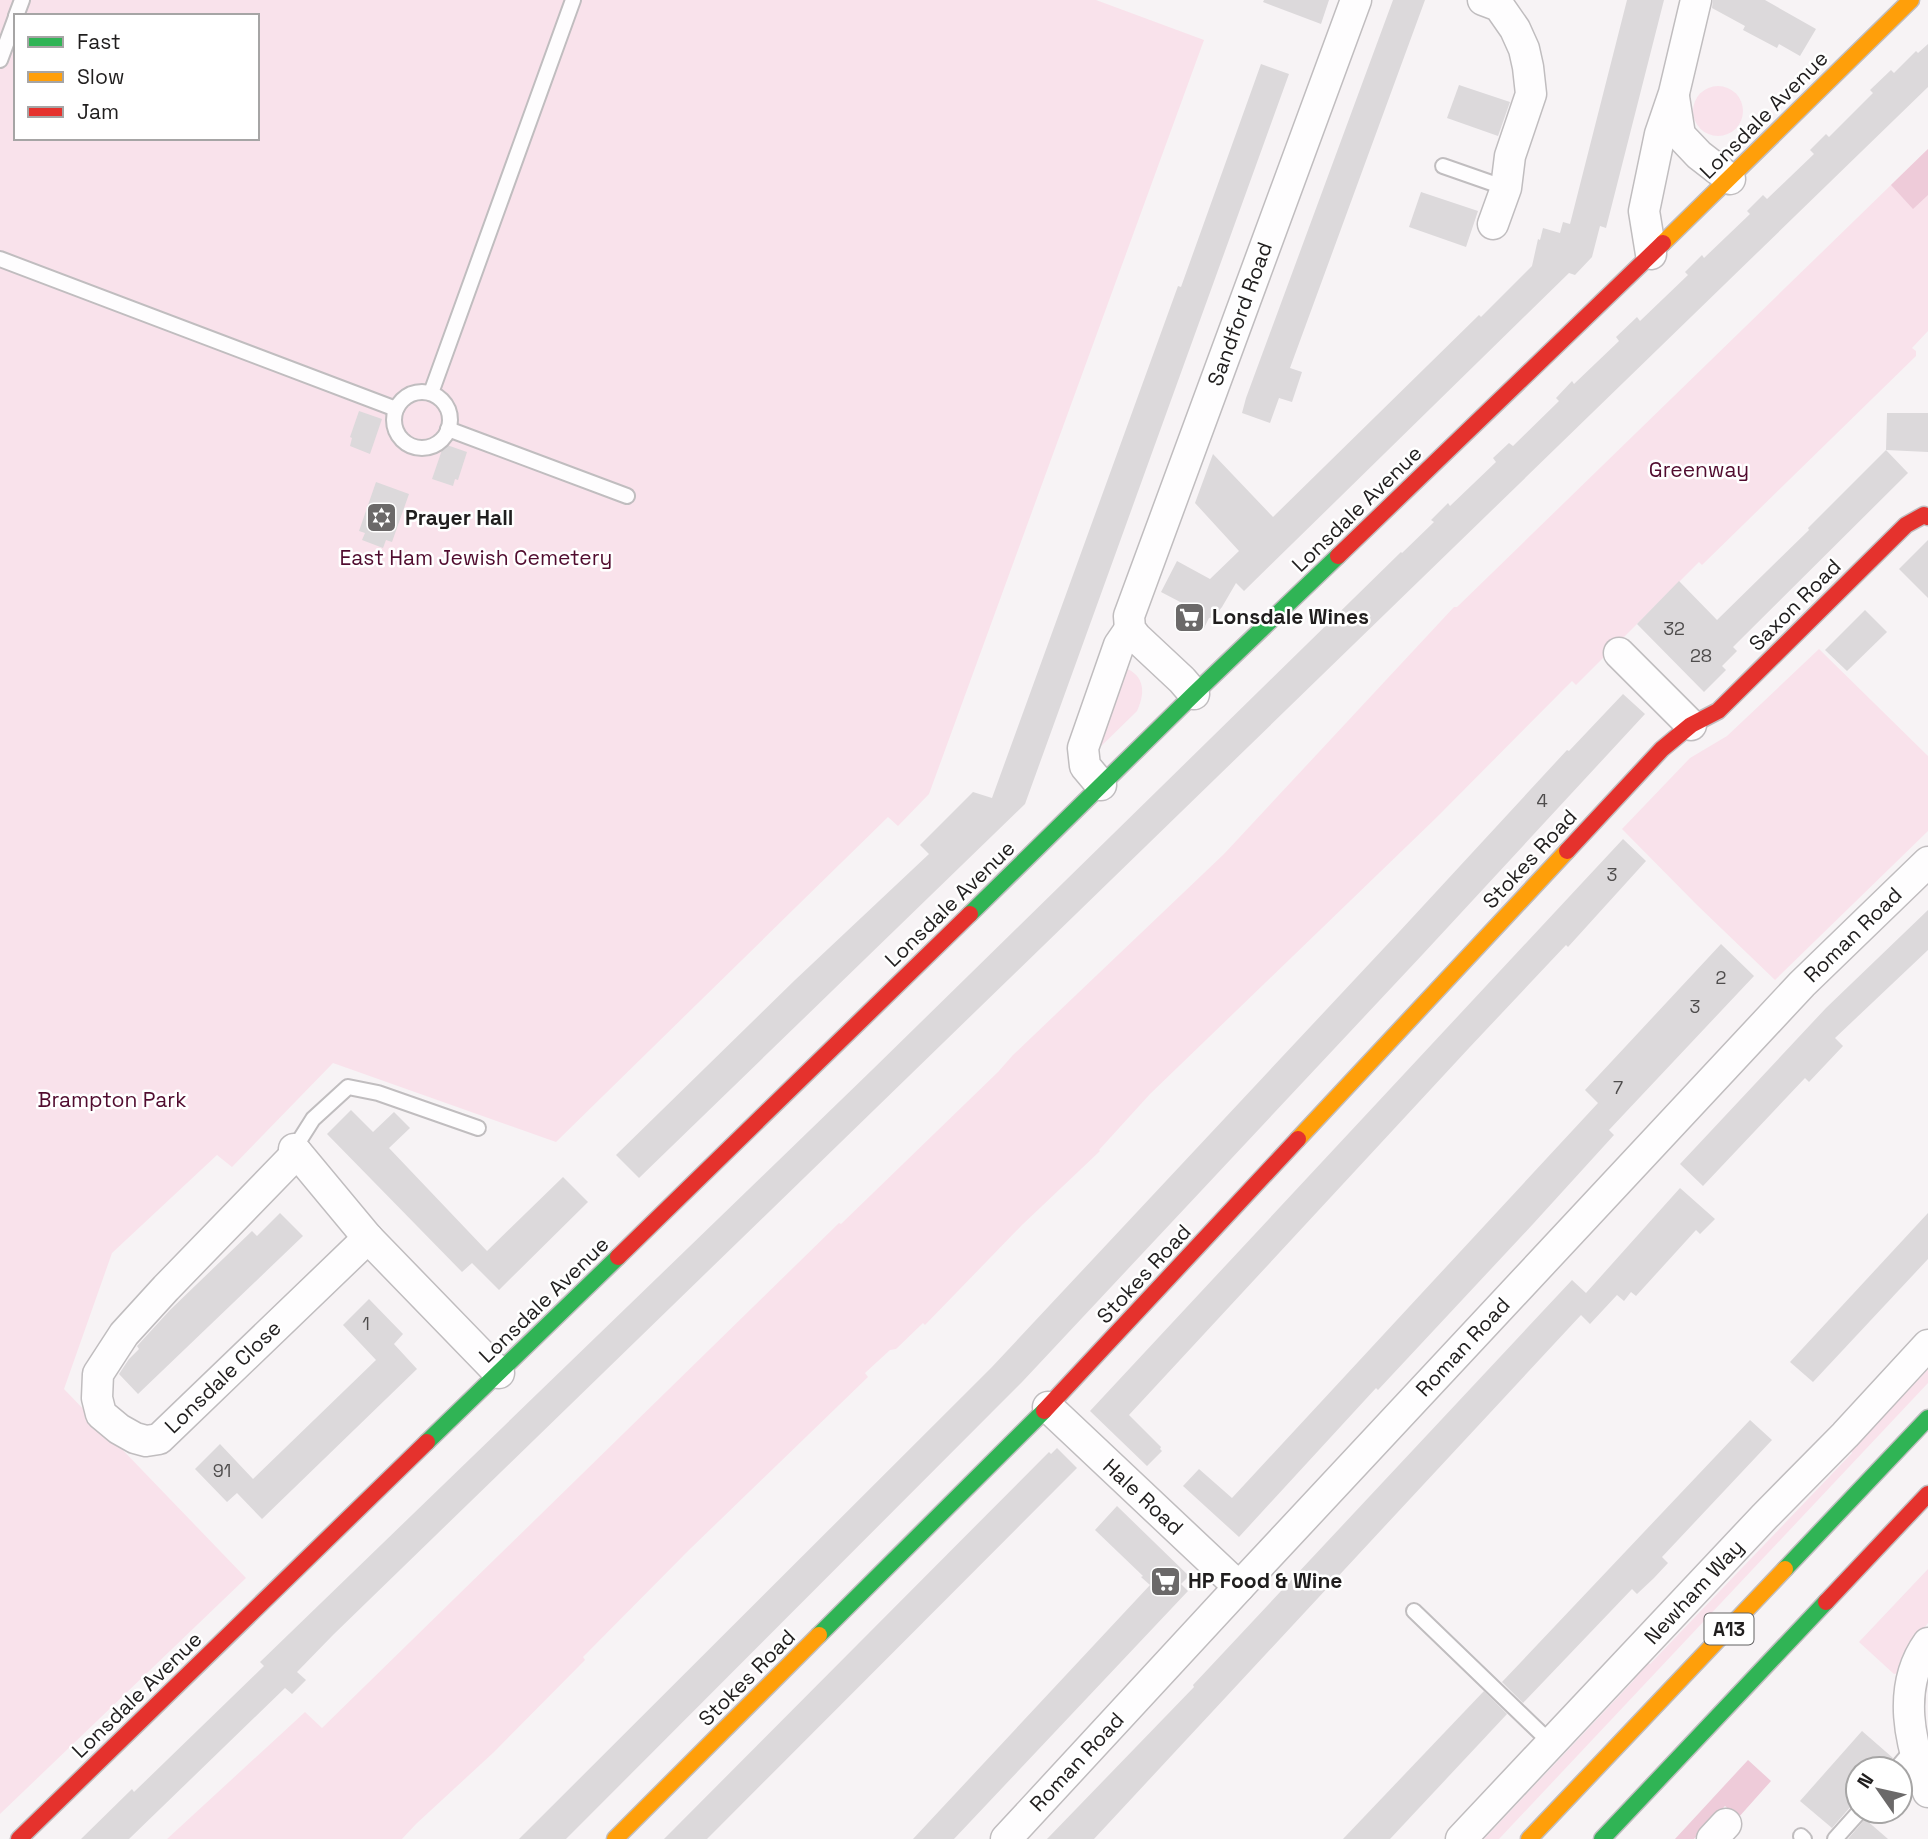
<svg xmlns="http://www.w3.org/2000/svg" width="1928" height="1839" font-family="'Space Grotesk',sans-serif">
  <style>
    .green { fill: #f9e2eb; fill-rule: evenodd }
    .forest { fill: #eecbd9 }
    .building { fill: #dcd9db }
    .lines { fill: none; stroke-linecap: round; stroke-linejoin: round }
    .lane-casing { stroke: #c0bdbf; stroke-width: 18 }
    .street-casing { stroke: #c0bdbf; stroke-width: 33 }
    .fast-casing { stroke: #c0bdbf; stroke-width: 19 }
    .slow-casing { stroke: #c0bdbf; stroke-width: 19 }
    .jam-casing { stroke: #c0bdbf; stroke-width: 19 }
    .lane { stroke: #fefdfe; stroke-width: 14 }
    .street { stroke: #fefdfe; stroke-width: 30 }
    .fast { stroke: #30b455; stroke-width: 16 }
    .slow { stroke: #ff9f0a; stroke-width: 16 }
    .jam { stroke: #e5322d; stroke-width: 16 }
    .labels { text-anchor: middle; stroke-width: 5; stroke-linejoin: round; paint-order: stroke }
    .number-label { font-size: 18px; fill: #4f4d4d }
    .shield { fill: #fff; stroke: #636262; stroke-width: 2 }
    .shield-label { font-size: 19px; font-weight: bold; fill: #201e1e }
    .street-label { font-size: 21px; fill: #201e1e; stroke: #fff }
    .park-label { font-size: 21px; fill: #510c2f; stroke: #fff }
    .poi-label { font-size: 21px; font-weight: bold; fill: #201e1e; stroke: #fff; text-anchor: start }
  </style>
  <rect width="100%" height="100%" fill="#f7f3f5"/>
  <g class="green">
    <path d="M 0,0 L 1096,0 L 1204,40 L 929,794 L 898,826 L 888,817 L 556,1142 L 333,1063 L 232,1167 L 217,1155 L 112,1253 L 64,1389 L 246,1578 L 0,1814 ZM 16,16 L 257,16 L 257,138 L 16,138 Z"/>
    <circle cx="1718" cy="111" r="25"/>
    <polygon points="1928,149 1928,331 1912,348 1916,351 1916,356 1702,565 1699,562 1576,685 1572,681 1436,818 1150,1094 1099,1150 1100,1151 1022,1225 925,1325 923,1323 896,1349 890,1350 865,1373 868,1377 689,1550 583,1657 585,1660 494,1752 416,1824 402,1839 167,1839 305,1712 322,1728 839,1223 841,1224 998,1072 1013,1055 1224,854 1454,607 1457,607"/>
    <polygon points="1819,649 1928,756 1928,831 1775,980 1697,905 1622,829 1690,758 1727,736"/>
    <path d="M 1120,666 C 1143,673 1147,689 1137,711 L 1092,755 Z"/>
    <polygon points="1928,1369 1928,1383 1499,1839 1484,1839 1634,1680 1629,1670 1639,1659 1650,1664 1852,1453 1847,1444 1856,1435 1863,1439"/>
    <polygon points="1928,1569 1928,1623 1920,1633 1901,1673 1894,1674 1859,1642"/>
  </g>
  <g class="forest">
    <polygon points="1928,149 1928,195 1913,209 1891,185"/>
    <polygon points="1748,1760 1771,1781 1738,1818 1725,1806 1694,1839 1675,1839"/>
  </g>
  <g class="building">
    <polygon points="1264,0 1329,0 1321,24 1263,2"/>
    <polygon points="1393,0 1425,0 1290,368 1302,372 1292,402 1279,398 1270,423 1242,413 1246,398"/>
    <polygon points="1627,0 1664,0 1606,228 1600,226 1592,257 1575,275 1569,273 1244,591 1236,583 1222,607 1214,617 1209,618 1204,628 1194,631 1174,621 1184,604 1161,592 1177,561 1210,579 1239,551 1195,503 1213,454 1273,517 1479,315 1481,317 1532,266 1538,239 1540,240 1543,228 1560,233 1563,222 1570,224"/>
    <polygon points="1713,0 1765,0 1816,29 1800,56 1779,44 1777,48 1743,30 1745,26 1712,8"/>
    <polygon points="1928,44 1928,87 333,1635 297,1672 306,1680 292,1694 285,1688 129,1839 81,1839 132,1789 134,1792 264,1666 260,1662 872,1070 1401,552 1402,553 1434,522 1431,520 1448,503 1450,506 1496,462 1493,458 1509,443 1513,446 1559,401 1556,398 1572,381 1574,384 1619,341 1616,337 1637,317 1640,321 1688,275 1685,272 1702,255 1704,258 1750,214 1747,211 1763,195 1767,199 1814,154 1810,150 1826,134 1829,137 1873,93 1870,90 1891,70 1894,73 1916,51 1918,53"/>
    <polygon points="1261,64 1289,74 1025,804 639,1178 616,1155 795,980 929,854 920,845 973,792 992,798 1178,286 1181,287"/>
    <polygon points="1459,85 1510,102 1498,136 1447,118"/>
    <polygon points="1421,192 1478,211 1466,247 1409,227"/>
    <polygon points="359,411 382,419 370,454 350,446 352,438 350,437"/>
    <polygon points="1887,413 1928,413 1928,452 1886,450"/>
    <polygon points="444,444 467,452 458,480 455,479 453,486 432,479"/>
    <polygon points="1886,450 1908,473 1733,647 1737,651 1722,666 1726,670 1704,692 1637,624 1679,581 1717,620 1809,530 1808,528"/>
    <polygon points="376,482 409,494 392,542 386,540 383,548 362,540 365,533 359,531"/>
    <polygon points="1928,540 1928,598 1899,569"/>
    <polygon points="1865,610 1887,632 1847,671 1825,650"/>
    <polygon points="1623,694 1645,714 1423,954 1023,1381 566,1839 519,1839 991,1368 1399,932 1567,750 1569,751"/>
    <polygon points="1623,839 1646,861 1568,947 1566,945 1469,1048 1129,1415 1161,1447 1160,1449 1162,1451 1147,1466 1090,1411"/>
    <polygon points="1928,910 1928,950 1835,1038 1843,1046 1809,1082 1805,1078 1703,1186 1680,1164 1826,1008"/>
    <polygon points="1721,944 1754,976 1609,1130 1614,1135 1533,1224 1378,1390 1376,1388 1239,1537 1183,1486 1199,1469 1232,1498 1598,1103 1585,1090"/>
    <polygon points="351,1110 373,1132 394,1112 410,1128 389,1148 487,1251 563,1177 588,1202 499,1290 472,1263 462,1272 327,1134"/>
    <polygon points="1680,1188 1715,1219 1700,1234 1696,1230 1636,1296 1631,1292 1624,1301 1617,1295 1590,1324 1581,1315 1094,1839 1047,1839 1194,1687 1193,1685 1209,1668 1572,1280 1586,1293"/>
    <polygon points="280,1213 303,1236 138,1394 119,1374 129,1359 139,1349 137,1346 138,1345 170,1310 252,1231 257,1236"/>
    <polygon points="1928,1213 1928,1259 1813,1382 1790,1362"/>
    <polygon points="369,1299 403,1334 394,1344 417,1369 262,1519 237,1493 227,1502 195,1469 220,1444 253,1479 376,1360 343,1325"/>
    <polygon points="1750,1420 1772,1440 1662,1557 1668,1563 1654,1578 1637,1594 1632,1589 1523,1703 1502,1682"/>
    <polygon points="1057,1448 1077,1468 707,1839 664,1839 1049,1452 1051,1454"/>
    <polygon points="1117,1506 1189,1576 1181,1584 1188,1591 954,1839 913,1839 1150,1585 1141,1577 1143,1576 1095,1530"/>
    <polygon points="1484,1691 1507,1714 1390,1839 1343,1839"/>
    <polygon points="1862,1731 1893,1758 1883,1769 1858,1769 1858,1798 1832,1828 1800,1801"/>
    <polygon points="1865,1819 1888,1839 1848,1839"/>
  </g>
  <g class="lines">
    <defs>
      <g id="lane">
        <polyline points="16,16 22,0"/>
        <polyline points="0,60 16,17"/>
        <polyline points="1443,166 1506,188"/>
        <polyline points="0,259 396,409"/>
        <circle cx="422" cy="420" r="28"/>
        <polyline points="431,393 573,0"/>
        <polyline points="448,429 627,496"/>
        <polyline points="294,1149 313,1119 348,1087 378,1093 478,1128"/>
        <polyline points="1414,1611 1551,1743"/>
        <polyline points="1896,1769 1913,1749"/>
        <polyline points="1801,1836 1804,1839"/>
        <polyline points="1835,1839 1860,1811"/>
      </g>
      <g id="street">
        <polyline points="1483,0 1499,6 1515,29 1524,49 1528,67 1531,94 1510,156 1506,188 1493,224"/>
        <polyline points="1674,97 1680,135 1699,155 1730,179"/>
        <polyline points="1651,254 1644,211 1660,134 1674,93 1696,0"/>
        <polyline points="1619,653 1691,725"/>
        <polyline points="1194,694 1182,680 1136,637 1130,629 1129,616 1356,0"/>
        <polyline points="1101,785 1085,766 1083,748 1119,645 1130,629"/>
        <polyline points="294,1149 368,1238 499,1373"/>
        <polyline points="297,1153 166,1288 124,1334 98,1374 97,1398 101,1414 119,1429 135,1438 146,1441 159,1439 368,1238"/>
        <polyline points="1048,1407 1239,1587"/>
        <path d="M 1928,1643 C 1896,1688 1910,1744 1928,1792"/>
        <polyline points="1006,1839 1239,1587 1802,984 1928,862"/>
        <polyline points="1461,1839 1765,1516 1845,1435 1928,1345"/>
        <polyline points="1712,1839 1726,1824"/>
      </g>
      <g id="fast">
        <polyline points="970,914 1194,694 1338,556"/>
        <polyline points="427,1442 618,1257"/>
        <polyline points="1785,1569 1928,1418"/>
        <polyline points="819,1635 1044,1411"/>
        <polyline points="1602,1839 1826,1602"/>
      </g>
      <g id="slow">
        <polyline points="1663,243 1911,0"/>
        <polyline points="1298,1139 1567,851"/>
        <polyline points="615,1839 819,1635"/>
        <polyline points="1529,1839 1785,1569"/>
      </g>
      <g id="jam">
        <polyline points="1338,556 1663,243"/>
        <polyline points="1567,851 1662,749 1691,725 1718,711 1906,525 1924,515 1928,517"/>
        <polyline points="618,1257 970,914"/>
        <polyline points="1044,1411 1298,1139"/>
        <polyline points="1826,1602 1928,1494"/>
        <polyline points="19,1839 427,1442"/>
      </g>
    </defs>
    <use href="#lane" class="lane-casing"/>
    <use href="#street" class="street-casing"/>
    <use href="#fast" class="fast-casing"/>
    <use href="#slow" class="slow-casing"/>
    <use href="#jam" class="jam-casing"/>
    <use href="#lane" class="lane"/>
    <use href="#street" class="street"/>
    <use href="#fast" class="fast"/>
    <use href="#slow" class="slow"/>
    <use href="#jam" class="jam"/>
  </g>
  <defs>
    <symbol id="synagogue-square" viewBox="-11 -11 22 22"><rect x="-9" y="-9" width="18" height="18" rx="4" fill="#6b6969" stroke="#fff"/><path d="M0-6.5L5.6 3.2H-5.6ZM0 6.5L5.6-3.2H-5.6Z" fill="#fff"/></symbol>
    <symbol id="supermarket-square" viewBox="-11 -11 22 22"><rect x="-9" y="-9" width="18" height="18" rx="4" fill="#6b6969" stroke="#fff"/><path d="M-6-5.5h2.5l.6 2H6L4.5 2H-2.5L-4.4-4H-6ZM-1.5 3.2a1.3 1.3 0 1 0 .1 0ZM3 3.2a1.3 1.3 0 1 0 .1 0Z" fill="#fff"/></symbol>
  </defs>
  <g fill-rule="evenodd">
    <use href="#synagogue-square" x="364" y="500" width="35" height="35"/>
    <use href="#supermarket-square" x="1172" y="600" width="35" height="35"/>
    <use href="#supermarket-square" x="1148" y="1564" width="35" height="35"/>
  </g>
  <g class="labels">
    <g class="number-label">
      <text x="1674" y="635">32</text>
      <text x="1701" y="662">28</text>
      <text x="1542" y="807">4</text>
      <text x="1612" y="881">3</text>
      <text x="1721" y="984">2</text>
      <text x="1695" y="1013">3</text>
      <text x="1618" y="1094">7</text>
      <text x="366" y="1330">1</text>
      <text x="222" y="1477">91</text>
    </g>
    <rect class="shield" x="1704.5" y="1613.5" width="49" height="31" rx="5"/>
    <g class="shield-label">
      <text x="1729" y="1636">A13</text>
    </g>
    <g class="street-label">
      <text transform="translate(1764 115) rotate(-45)" y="7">Lonsdale Avenue</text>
      <text transform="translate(1240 314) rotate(-70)" y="7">Sandford Road</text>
      <text transform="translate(1357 509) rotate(-44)" y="7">Lonsdale Avenue</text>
      <text transform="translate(1795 605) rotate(-45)" y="7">Saxon Road</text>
      <text transform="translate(1530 859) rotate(-47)" y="7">Stokes Road</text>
      <text transform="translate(950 904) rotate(-44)" y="7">Lonsdale Avenue</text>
      <text transform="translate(1853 935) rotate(-44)" y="7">Roman Road</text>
      <text transform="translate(1144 1274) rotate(-47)" y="7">Stokes Road</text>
      <text transform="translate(544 1300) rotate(-44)" y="7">Lonsdale Avenue</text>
      <text transform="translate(1463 1347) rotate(-47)" y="7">Roman Road</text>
      <text transform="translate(223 1377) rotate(-44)" y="7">Lonsdale Close</text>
      <text transform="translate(1143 1497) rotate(43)" y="7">Hale Road</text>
      <text transform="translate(1694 1592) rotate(-47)" y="7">Newham Way</text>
      <text transform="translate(747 1678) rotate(-45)" y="7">Stokes Road</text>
      <text transform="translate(137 1695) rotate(-44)" y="7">Lonsdale Avenue</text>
      <text transform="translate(1077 1762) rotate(-47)" y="7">Roman Road</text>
    </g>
    <g class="park-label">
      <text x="1699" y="477">Greenway</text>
      <text x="476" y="565">East Ham Jewish Cemetery</text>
      <text x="112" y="1107">Brampton Park</text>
    </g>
    <g class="poi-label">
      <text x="405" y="525">Prayer Hall</text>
      <text x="1212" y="624">Lonsdale Wines</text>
      <text x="1188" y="1588">HP Food &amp; Wine</text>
    </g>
  </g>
  <rect x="14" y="14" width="245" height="126" fill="#ffffff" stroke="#a6a5a5" stroke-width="2"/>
  <rect x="28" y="37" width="35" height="10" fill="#30b455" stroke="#a6a5a5" stroke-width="2"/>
  <text x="77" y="49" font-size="21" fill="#201e1e">Fast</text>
  <rect x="28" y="72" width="35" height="10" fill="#ff9f0a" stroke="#a6a5a5" stroke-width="2"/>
  <text x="77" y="84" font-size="21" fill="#201e1e">Slow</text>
  <rect x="28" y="107" width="35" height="10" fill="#e5322d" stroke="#a6a5a5" stroke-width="2"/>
  <text x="77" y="119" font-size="21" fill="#201e1e">Jam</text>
  <g transform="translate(1879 1790) rotate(304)"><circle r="33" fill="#ffffff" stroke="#a6a5a5" stroke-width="2"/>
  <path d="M0-5L12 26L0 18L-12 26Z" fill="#6b6969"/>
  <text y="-10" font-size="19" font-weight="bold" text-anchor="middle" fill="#201e1e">N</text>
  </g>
</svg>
